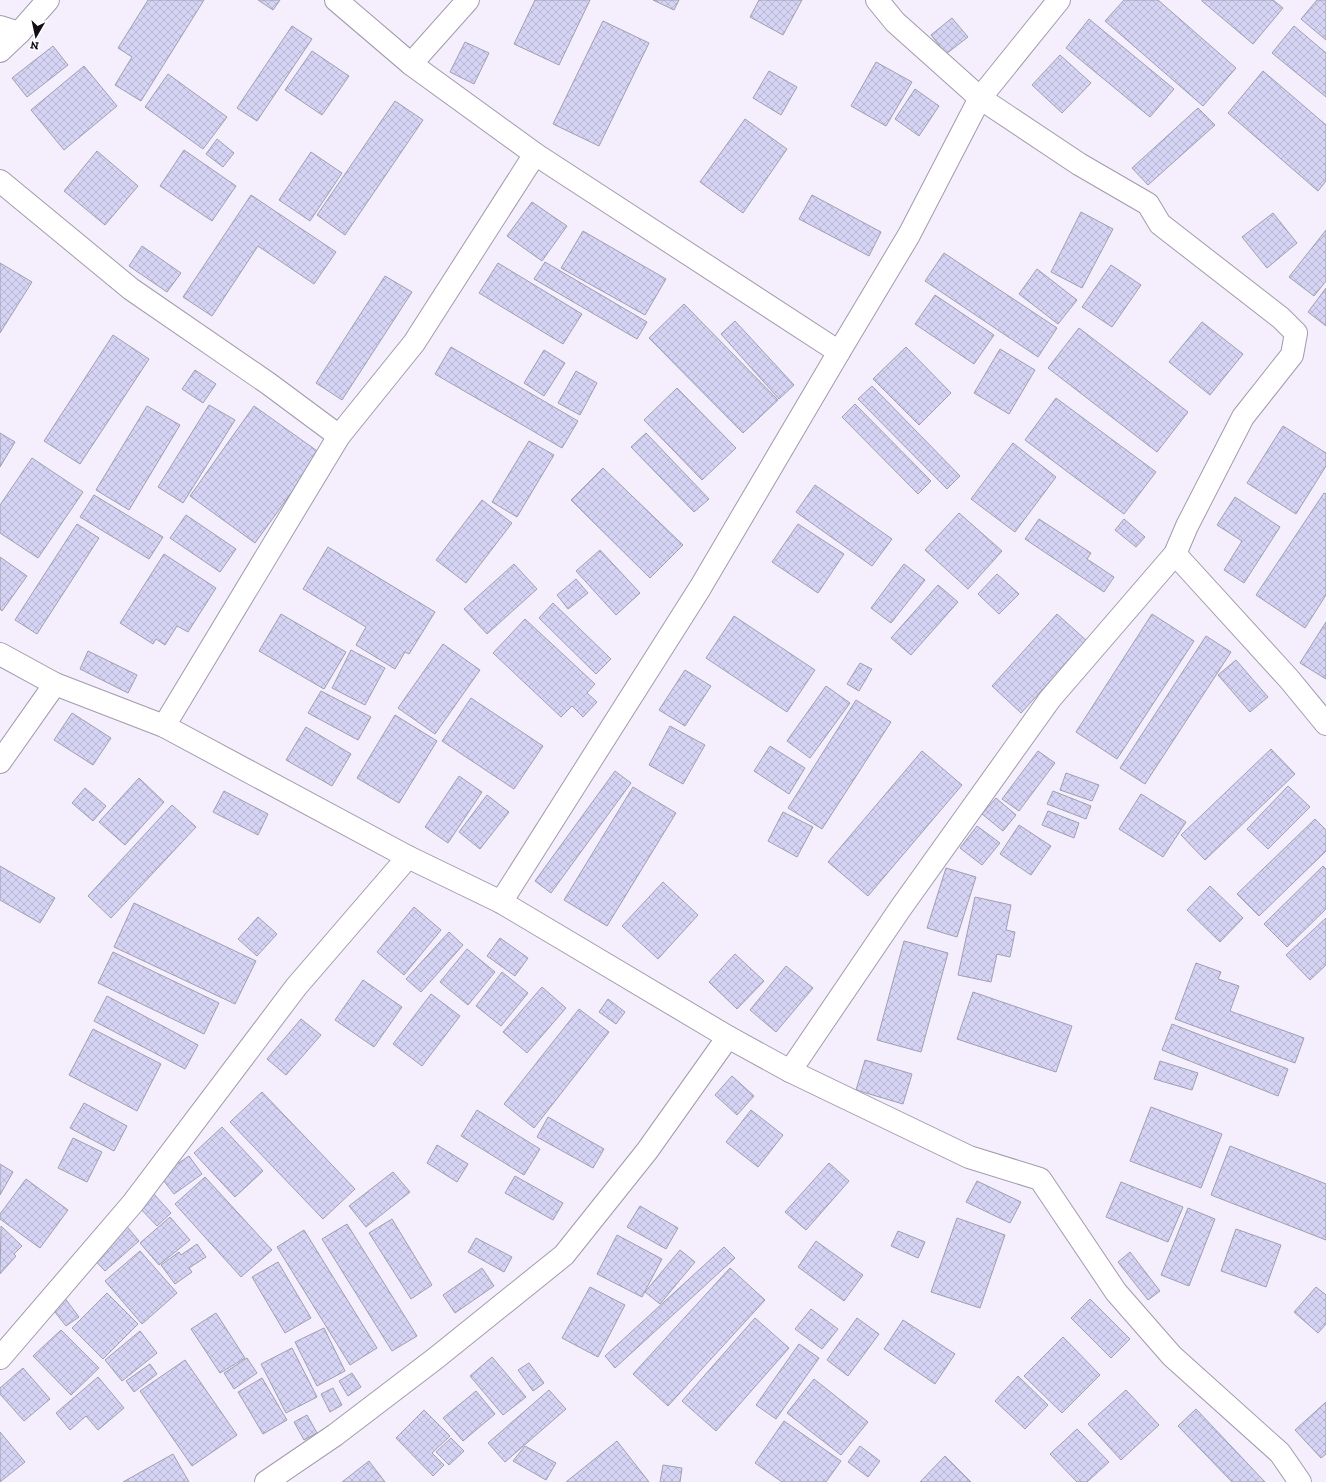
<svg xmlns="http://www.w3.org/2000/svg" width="1326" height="1482" font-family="'Zilla Slab',serif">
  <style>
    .building { fill: url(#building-cross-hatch); stroke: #a09fb1 }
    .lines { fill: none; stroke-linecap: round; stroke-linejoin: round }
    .street-casing { stroke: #a29bac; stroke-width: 24 }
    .street { stroke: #fff; stroke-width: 22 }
  </style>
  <defs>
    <pattern id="building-cross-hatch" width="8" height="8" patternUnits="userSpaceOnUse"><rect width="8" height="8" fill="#d6d4f4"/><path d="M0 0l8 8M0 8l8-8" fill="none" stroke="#b7b5d0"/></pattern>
  </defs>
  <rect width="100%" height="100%" fill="#f4eefd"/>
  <g class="building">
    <polygon points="148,0 204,0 141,101 115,85 132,57 118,48"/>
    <polygon points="258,0 280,0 273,10"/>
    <polygon points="535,0 590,0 559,65 514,44"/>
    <polygon points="653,0 679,0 674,10"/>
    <polygon points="759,0 802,0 783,35 750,17"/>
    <polygon points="1124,0 1158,0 1236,68 1203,106 1105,21"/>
    <polygon points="1202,0 1273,0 1283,8 1253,44 1202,1"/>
    <polygon points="1317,0 1326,0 1326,40 1301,19"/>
    <polygon points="952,18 968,37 946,54 931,35"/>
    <polygon points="1089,19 1174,89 1150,117 1066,48"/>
    <polygon points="603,21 649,43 599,146 553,124"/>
    <polygon points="292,26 312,39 257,121 237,108"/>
    <polygon points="1294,26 1326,53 1326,97 1272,53"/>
    <polygon points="465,42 489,53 474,84 450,72"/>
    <polygon points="53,46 68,65 27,97 12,78"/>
    <polygon points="312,51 349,76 322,115 285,90"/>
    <polygon points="1060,55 1091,83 1062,113 1032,85"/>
    <polygon points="876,62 912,82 886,126 851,106"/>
    <polygon points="84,66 117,106 64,150 31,110"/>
    <polygon points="769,71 797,87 781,115 753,98"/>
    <polygon points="1263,71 1326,125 1326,181 1318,191 1228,113"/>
    <polygon points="168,74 227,117 203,149 145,107"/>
    <polygon points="915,89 939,106 919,136 895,119"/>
    <polygon points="395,101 423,120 345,235 317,215"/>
    <polygon points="1198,108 1215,125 1148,185 1132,168"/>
    <polygon points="745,119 787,149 743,213 700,182"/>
    <polygon points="217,139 234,153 223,167 206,154"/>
    <polygon points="184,150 236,186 212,221 160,186"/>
    <polygon points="97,151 138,186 105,225 64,191"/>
    <polygon points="311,152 342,173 310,221 279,200"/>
    <polygon points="251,195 336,252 314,284 258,246 212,316 183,297"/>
    <polygon points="812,195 881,232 869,256 799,219"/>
    <polygon points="532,202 567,226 542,261 507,236"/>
    <polygon points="1081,212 1113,229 1082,288 1051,272"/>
    <polygon points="1273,213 1297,243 1267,268 1242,237"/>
    <polygon points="1326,230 1326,281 1314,296 1289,277"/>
    <polygon points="583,231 666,279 645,315 561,268"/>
    <polygon points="142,246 181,273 167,292 129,266"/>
    <polygon points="944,253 1057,328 1038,357 925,281"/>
    <polygon points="545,262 647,322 637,339 534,279"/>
    <polygon points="0,263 32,282 0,333"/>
    <polygon points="498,263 582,314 563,344 479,293"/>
    <polygon points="1111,265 1141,285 1112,327 1082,307"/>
    <polygon points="1037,269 1077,300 1058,324 1019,294"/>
    <polygon points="385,276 412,292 342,400 316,383"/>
    <polygon points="1326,288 1326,326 1308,312"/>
    <polygon points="935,295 994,335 974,364 915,324"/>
    <polygon points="684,304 778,400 743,433 649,338"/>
    <polygon points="735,321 794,385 779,399 721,334"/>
    <polygon points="1202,322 1243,354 1210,395 1169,362"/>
    <polygon points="1079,328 1188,412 1157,452 1048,368"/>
    <polygon points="113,335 149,359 80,464 44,441"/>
    <polygon points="451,347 578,421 562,448 435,374"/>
    <polygon points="906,347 951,393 919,425 873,379"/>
    <polygon points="1000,349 1035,370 1009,414 974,393"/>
    <polygon points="544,350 565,363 544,396 524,383"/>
    <polygon points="195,370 216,384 203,403 182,389"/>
    <polygon points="576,371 597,383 580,415 558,403"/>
    <polygon points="872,386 960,476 947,489 858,399"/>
    <polygon points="677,388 736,448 702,480 644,420"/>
    <polygon points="1056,398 1156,472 1124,514 1025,440"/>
    <polygon points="855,404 931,481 918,494 842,417"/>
    <polygon points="209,405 235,420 183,503 158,487"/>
    <polygon points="147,406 180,425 129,510 96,490"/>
    <polygon points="254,406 320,453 255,543 190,496"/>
    <polygon points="1283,426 1326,453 1326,466 1296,514 1247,483"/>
    <polygon points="0,433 15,442 0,467"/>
    <polygon points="646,433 709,499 694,512 631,447"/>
    <polygon points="529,441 554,455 517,517 492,502"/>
    <polygon points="1013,443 1056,477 1015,532 971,499"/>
    <polygon points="32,458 83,492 38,558 0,533 0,505"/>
    <polygon points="603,468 683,545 650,578 571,500"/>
    <polygon points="815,485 892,539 872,566 796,512"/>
    <polygon points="1324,493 1326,494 1326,595 1305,628 1256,595"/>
    <polygon points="94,495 163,537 149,559 80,517"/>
    <polygon points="1235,497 1280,527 1244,583 1224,570 1242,541 1217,525"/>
    <polygon points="482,500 512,523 466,583 436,560"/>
    <polygon points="959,513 1002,551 968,589 925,550"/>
    <polygon points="186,515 236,549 220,572 170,538"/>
    <polygon points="1039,519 1091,553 1087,559 1114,577 1104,592 1025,539"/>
    <polygon points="1124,519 1145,537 1136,547 1115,530"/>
    <polygon points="77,524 99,538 37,634 15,620"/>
    <polygon points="798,524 844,554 818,593 772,562"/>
    <polygon points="328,547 435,612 409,654 405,652 395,669 356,645 366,627 303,589"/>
    <polygon points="600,550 640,593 616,615 576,571"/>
    <polygon points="164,554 216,588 188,632 177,626 165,645 156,639 153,644 120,623"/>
    <polygon points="0,557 27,576 2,611 0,609"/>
    <polygon points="514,564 537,589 487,634 464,609"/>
    <polygon points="904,564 925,580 891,623 871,608"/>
    <polygon points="997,574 1019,594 999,614 978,594"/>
    <polygon points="576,579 588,593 568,609 557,595"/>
    <polygon points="938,585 958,602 911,655 891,638"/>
    <polygon points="553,603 611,659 596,674 539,618"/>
    <polygon points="281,614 346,652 324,689 259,651"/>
    <polygon points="1057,614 1087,641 1021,713 992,686"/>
    <polygon points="1152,614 1194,641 1117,759 1076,732"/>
    <polygon points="734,616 815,670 787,712 706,658"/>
    <polygon points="525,619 595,684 587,693 597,702 583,717 572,706 561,717 493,653"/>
    <polygon points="1326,622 1326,679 1300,663"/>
    <polygon points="1206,636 1231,652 1145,784 1120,768"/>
    <polygon points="443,644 480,670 435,734 398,708"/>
    <polygon points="351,650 385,668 365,705 332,688"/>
    <polygon points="88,651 137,675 128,693 80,669"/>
    <polygon points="1236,660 1268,697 1250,712 1218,675"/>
    <polygon points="860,663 872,669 859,691 847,684"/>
    <polygon points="685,670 711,686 685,726 659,710"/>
    <polygon points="826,686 850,703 810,758 787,741"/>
    <polygon points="321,691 371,717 358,740 308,713"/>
    <polygon points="471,698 543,746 514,789 442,741"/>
    <polygon points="856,700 891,722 822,829 788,808"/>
    <polygon points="72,713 111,738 93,765 54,740"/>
    <polygon points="395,715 437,741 399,803 357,778"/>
    <polygon points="670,726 705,745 683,784 649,765"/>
    <polygon points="306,727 351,754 332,786 286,760"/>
    <polygon points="770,746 805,768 789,794 754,771"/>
    <polygon points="1271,749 1295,774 1205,860 1181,835"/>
    <polygon points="922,751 962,785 868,896 828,862"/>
    <polygon points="1038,751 1055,763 1019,811 1002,799"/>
    <polygon points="615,771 631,783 551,893 535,881"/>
    <polygon points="1066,773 1099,785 1092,801 1060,790"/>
    <polygon points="459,776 482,792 448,843 425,827"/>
    <polygon points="139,778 164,802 125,845 99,822"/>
    <polygon points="1288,786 1310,807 1268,849 1247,829"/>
    <polygon points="633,787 676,813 607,926 564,900"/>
    <polygon points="85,788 106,806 93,821 72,803"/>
    <polygon points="224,791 268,814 258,835 213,812"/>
    <polygon points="1053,791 1091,806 1086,819 1047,804"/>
    <polygon points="1141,794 1186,822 1163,857 1119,829"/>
    <polygon points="487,795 509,812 480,849 459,832"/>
    <polygon points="996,798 1016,815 1003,831 982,814"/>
    <polygon points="172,805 196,827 111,918 88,896"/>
    <polygon points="1048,811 1079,823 1074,838 1042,825"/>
    <polygon points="783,812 813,827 797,857 768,841"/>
    <polygon points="1315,819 1326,830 1326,851 1259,916 1237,894"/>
    <polygon points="1019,825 1051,846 1031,875 1000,854"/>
    <polygon points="977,826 1000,843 982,865 960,848"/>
    <polygon points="0,866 55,898 40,923 0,900"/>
    <polygon points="1323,866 1326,869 1326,909 1287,947 1264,924"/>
    <polygon points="946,868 976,877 957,937 927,928"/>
    <polygon points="663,882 698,915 658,959 622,926"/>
    <polygon points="1210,886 1243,918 1220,942 1187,910"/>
    <polygon points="975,897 1011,905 1006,930 1015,932 1010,957 997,954 991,982 958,975"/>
    <polygon points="134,903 256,961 235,1004 114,947"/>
    <polygon points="414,907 441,930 404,975 377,952"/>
    <polygon points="258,917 277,934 257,956 238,939"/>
    <polygon points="1326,918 1326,965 1310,980 1286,955"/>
    <polygon points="449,932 463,945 421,992 406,979"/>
    <polygon points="500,938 528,958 515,976 487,956"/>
    <polygon points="904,941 948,953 921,1052 877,1040"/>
    <polygon points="467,949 495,972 468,1005 440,982"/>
    <polygon points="113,952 219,1003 204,1034 98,983"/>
    <polygon points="735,954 764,981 737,1009 709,982"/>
    <polygon points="1196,963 1221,972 1218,979 1239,986 1230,1011 1304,1038 1295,1063 1175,1019"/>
    <polygon points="786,966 813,988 776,1032 750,1010"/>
    <polygon points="502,972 528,993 501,1026 476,1006"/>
    <polygon points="363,980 402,1007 374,1047 335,1020"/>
    <polygon points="542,987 566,1008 527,1053 503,1032"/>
    <polygon points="973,992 1072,1026 1056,1072 957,1039"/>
    <polygon points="431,994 460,1016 422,1066 393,1044"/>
    <polygon points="107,996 198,1045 185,1069 94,1021"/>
    <polygon points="608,999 625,1012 616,1024 599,1012"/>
    <polygon points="579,1009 609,1032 534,1128 504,1104"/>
    <polygon points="301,1019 321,1035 286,1075 267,1059"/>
    <polygon points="1172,1024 1288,1069 1278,1096 1162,1050"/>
    <polygon points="93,1029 161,1064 137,1111 69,1075"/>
    <polygon points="865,1060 912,1074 903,1104 856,1090"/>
    <polygon points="1160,1061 1198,1073 1192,1090 1154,1079"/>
    <polygon points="732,1076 754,1096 737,1115 715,1095"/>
    <polygon points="262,1092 355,1189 323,1219 230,1122"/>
    <polygon points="84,1103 127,1126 114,1151 70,1128"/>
    <polygon points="1151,1107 1222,1134 1201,1188 1130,1161"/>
    <polygon points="477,1110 540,1149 524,1175 461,1136"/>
    <polygon points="751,1110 783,1135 758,1167 726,1142"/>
    <polygon points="548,1117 604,1149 593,1168 537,1137"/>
    <polygon points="222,1127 263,1171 235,1197 194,1153"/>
    <polygon points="73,1138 102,1152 87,1182 58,1168"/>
    <polygon points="437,1145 468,1164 457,1182 427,1163"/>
    <polygon points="1230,1146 1326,1184 1326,1240 1211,1195"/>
    <polygon points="189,1156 202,1174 174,1194 160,1176"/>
    <polygon points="829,1163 849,1181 806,1230 785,1212"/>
    <polygon points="0,1164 13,1172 0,1195"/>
    <polygon points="393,1172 410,1192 366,1227 349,1206"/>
    <polygon points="515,1176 563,1203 553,1220 505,1193"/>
    <polygon points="205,1177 272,1250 241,1277 175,1204"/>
    <polygon points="26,1179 68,1210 40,1248 0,1219 0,1214"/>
    <polygon points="977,1181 1021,1202 1010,1223 966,1202"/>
    <polygon points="1121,1182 1183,1207 1168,1242 1106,1217"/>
    <polygon points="153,1193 171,1213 157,1226 138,1206"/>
    <polygon points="640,1206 678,1228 666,1249 627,1227"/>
    <polygon points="1188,1208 1215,1219 1189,1286 1161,1275"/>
    <polygon points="170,1217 190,1240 159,1265 140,1243"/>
    <polygon points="957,1218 1005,1235 980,1308 931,1292"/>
    <polygon points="392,1219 432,1285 411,1299 369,1233"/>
    <polygon points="124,1223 139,1241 105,1271 89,1254"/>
    <polygon points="347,1224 417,1336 392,1351 322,1239"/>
    <polygon points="1,1226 22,1246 14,1254 16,1256 0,1274"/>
    <polygon points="1236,1229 1281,1245 1266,1287 1221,1271"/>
    <polygon points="304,1230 377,1348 350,1365 277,1247"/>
    <polygon points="898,1231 925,1242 918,1258 891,1246"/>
    <polygon points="617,1235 662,1259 642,1297 597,1274"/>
    <polygon points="476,1238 512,1257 504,1272 468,1252"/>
    <polygon points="816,1241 863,1275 844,1301 798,1267"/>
    <polygon points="197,1244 206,1257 189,1268 192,1272 175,1284 161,1265 179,1252 181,1255"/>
    <polygon points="724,1247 735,1258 615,1368 605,1356"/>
    <polygon points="680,1250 695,1262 660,1304 645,1292"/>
    <polygon points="140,1251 177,1293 142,1324 105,1281"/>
    <polygon points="1130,1252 1160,1291 1148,1300 1118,1262"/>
    <polygon points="278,1262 311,1318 285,1333 252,1277"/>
    <polygon points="482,1268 494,1286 455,1313 443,1295"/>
    <polygon points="730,1268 765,1300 668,1406 633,1374"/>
    <polygon points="590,1287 625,1305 598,1357 562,1338"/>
    <polygon points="1316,1287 1326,1295 1326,1324 1318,1333 1294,1312"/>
    <polygon points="107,1293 138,1324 103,1359 72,1328"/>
    <polygon points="64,1297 79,1317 66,1326 51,1307"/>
    <polygon points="1090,1299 1130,1339 1111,1358 1071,1318"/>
    <polygon points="811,1309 838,1329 822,1349 795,1329"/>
    <polygon points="216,1313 245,1358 220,1373 191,1329"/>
    <polygon points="755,1318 789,1348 716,1431 682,1401"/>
    <polygon points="857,1318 879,1334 848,1376 827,1360"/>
    <polygon points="903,1320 955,1354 935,1384 884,1349"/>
    <polygon points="324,1328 345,1371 317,1386 295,1342"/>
    <polygon points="61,1330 99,1368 71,1395 33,1356"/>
    <polygon points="140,1331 157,1353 122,1381 105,1360"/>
    <polygon points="1063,1337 1100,1375 1062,1413 1024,1376"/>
    <polygon points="799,1344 819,1358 776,1419 756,1405"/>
    <polygon points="292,1348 317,1397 286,1413 261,1364"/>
    <polygon points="492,1357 526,1397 503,1415 470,1376"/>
    <polygon points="247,1358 257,1373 234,1389 224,1373"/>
    <polygon points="185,1360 237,1435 192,1466 140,1391"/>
    <polygon points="529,1363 544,1383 533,1391 518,1370"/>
    <polygon points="150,1364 157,1374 134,1392 126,1381"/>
    <polygon points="23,1368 50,1399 24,1421 0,1394 0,1388"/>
    <polygon points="352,1373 361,1387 348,1396 339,1381"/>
    <polygon points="1018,1376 1048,1405 1025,1429 995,1401"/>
    <polygon points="98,1377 124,1408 98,1430 86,1416 70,1430 56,1413"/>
    <polygon points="262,1378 287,1420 263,1434 238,1392"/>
    <polygon points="814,1379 868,1422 841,1455 787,1413"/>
    <polygon points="333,1388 342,1405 330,1412 321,1394"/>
    <polygon points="549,1390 566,1409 505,1462 488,1443"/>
    <polygon points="1126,1390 1159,1425 1121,1460 1088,1424"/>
    <polygon points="476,1391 495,1414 463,1441 443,1418"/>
    <polygon points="1326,1402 1326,1454 1321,1458 1295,1430"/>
    <polygon points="1196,1409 1265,1482 1232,1482 1178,1426"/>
    <polygon points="424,1410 450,1436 432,1453 444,1465 433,1476 396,1438"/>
    <polygon points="307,1415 317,1433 304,1440 294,1422"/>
    <polygon points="784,1421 841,1461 826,1482 782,1482 755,1463"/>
    <polygon points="1077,1429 1109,1462 1087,1482 1077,1482 1050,1454"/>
    <polygon points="0,1432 25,1462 0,1482"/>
    <polygon points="451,1438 464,1451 449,1465 436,1452"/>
    <polygon points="617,1441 649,1482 566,1482"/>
    <polygon points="525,1446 556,1463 546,1480 513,1461"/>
    <polygon points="860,1446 880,1461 868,1477 848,1462"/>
    <polygon points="173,1454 189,1482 123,1482"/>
    <polygon points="945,1456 971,1482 920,1482"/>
    <polygon points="369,1461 385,1482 342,1482"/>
    <polygon points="663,1465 682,1468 680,1482 660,1482"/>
  </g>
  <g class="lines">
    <defs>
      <g id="street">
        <polyline points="336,0 411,64 535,154 839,352"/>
        <polyline points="0,27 19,33"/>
        <polyline points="0,51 19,33 48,0"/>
        <polyline points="411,64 468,0"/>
        <polyline points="0,181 131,289 269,384 339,436"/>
        <polyline points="1175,554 1289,679 1326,724"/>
        <polyline points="0,654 55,684 164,726 408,857 501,902 728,1037 790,1071 969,1157 1040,1179 1116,1292 1172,1356 1280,1453 1300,1482"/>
        <polyline points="164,726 339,436 414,343 535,154"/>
        <polyline points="0,762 55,684"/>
        <polyline points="501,902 700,588 839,352 909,235 980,98 1059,0"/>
        <polyline points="790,1071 900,909 1050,699 1175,554 1187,526 1243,417 1292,355 1296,333 1281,318 1160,224 1148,204 1079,164 980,98 895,22 877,0"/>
        <polyline points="0,1358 133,1203 296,987 408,857"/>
        <polyline points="266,1482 335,1435 436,1358 564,1255 647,1151 728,1037"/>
      </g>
    </defs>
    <use href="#street" class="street-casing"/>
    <use href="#street" class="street"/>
  </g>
  <g transform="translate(36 36) rotate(189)" stroke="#ffffff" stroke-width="3" paint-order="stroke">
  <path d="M0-3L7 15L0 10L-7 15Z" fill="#100e14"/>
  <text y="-6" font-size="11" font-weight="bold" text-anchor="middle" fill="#100e14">N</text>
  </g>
</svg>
